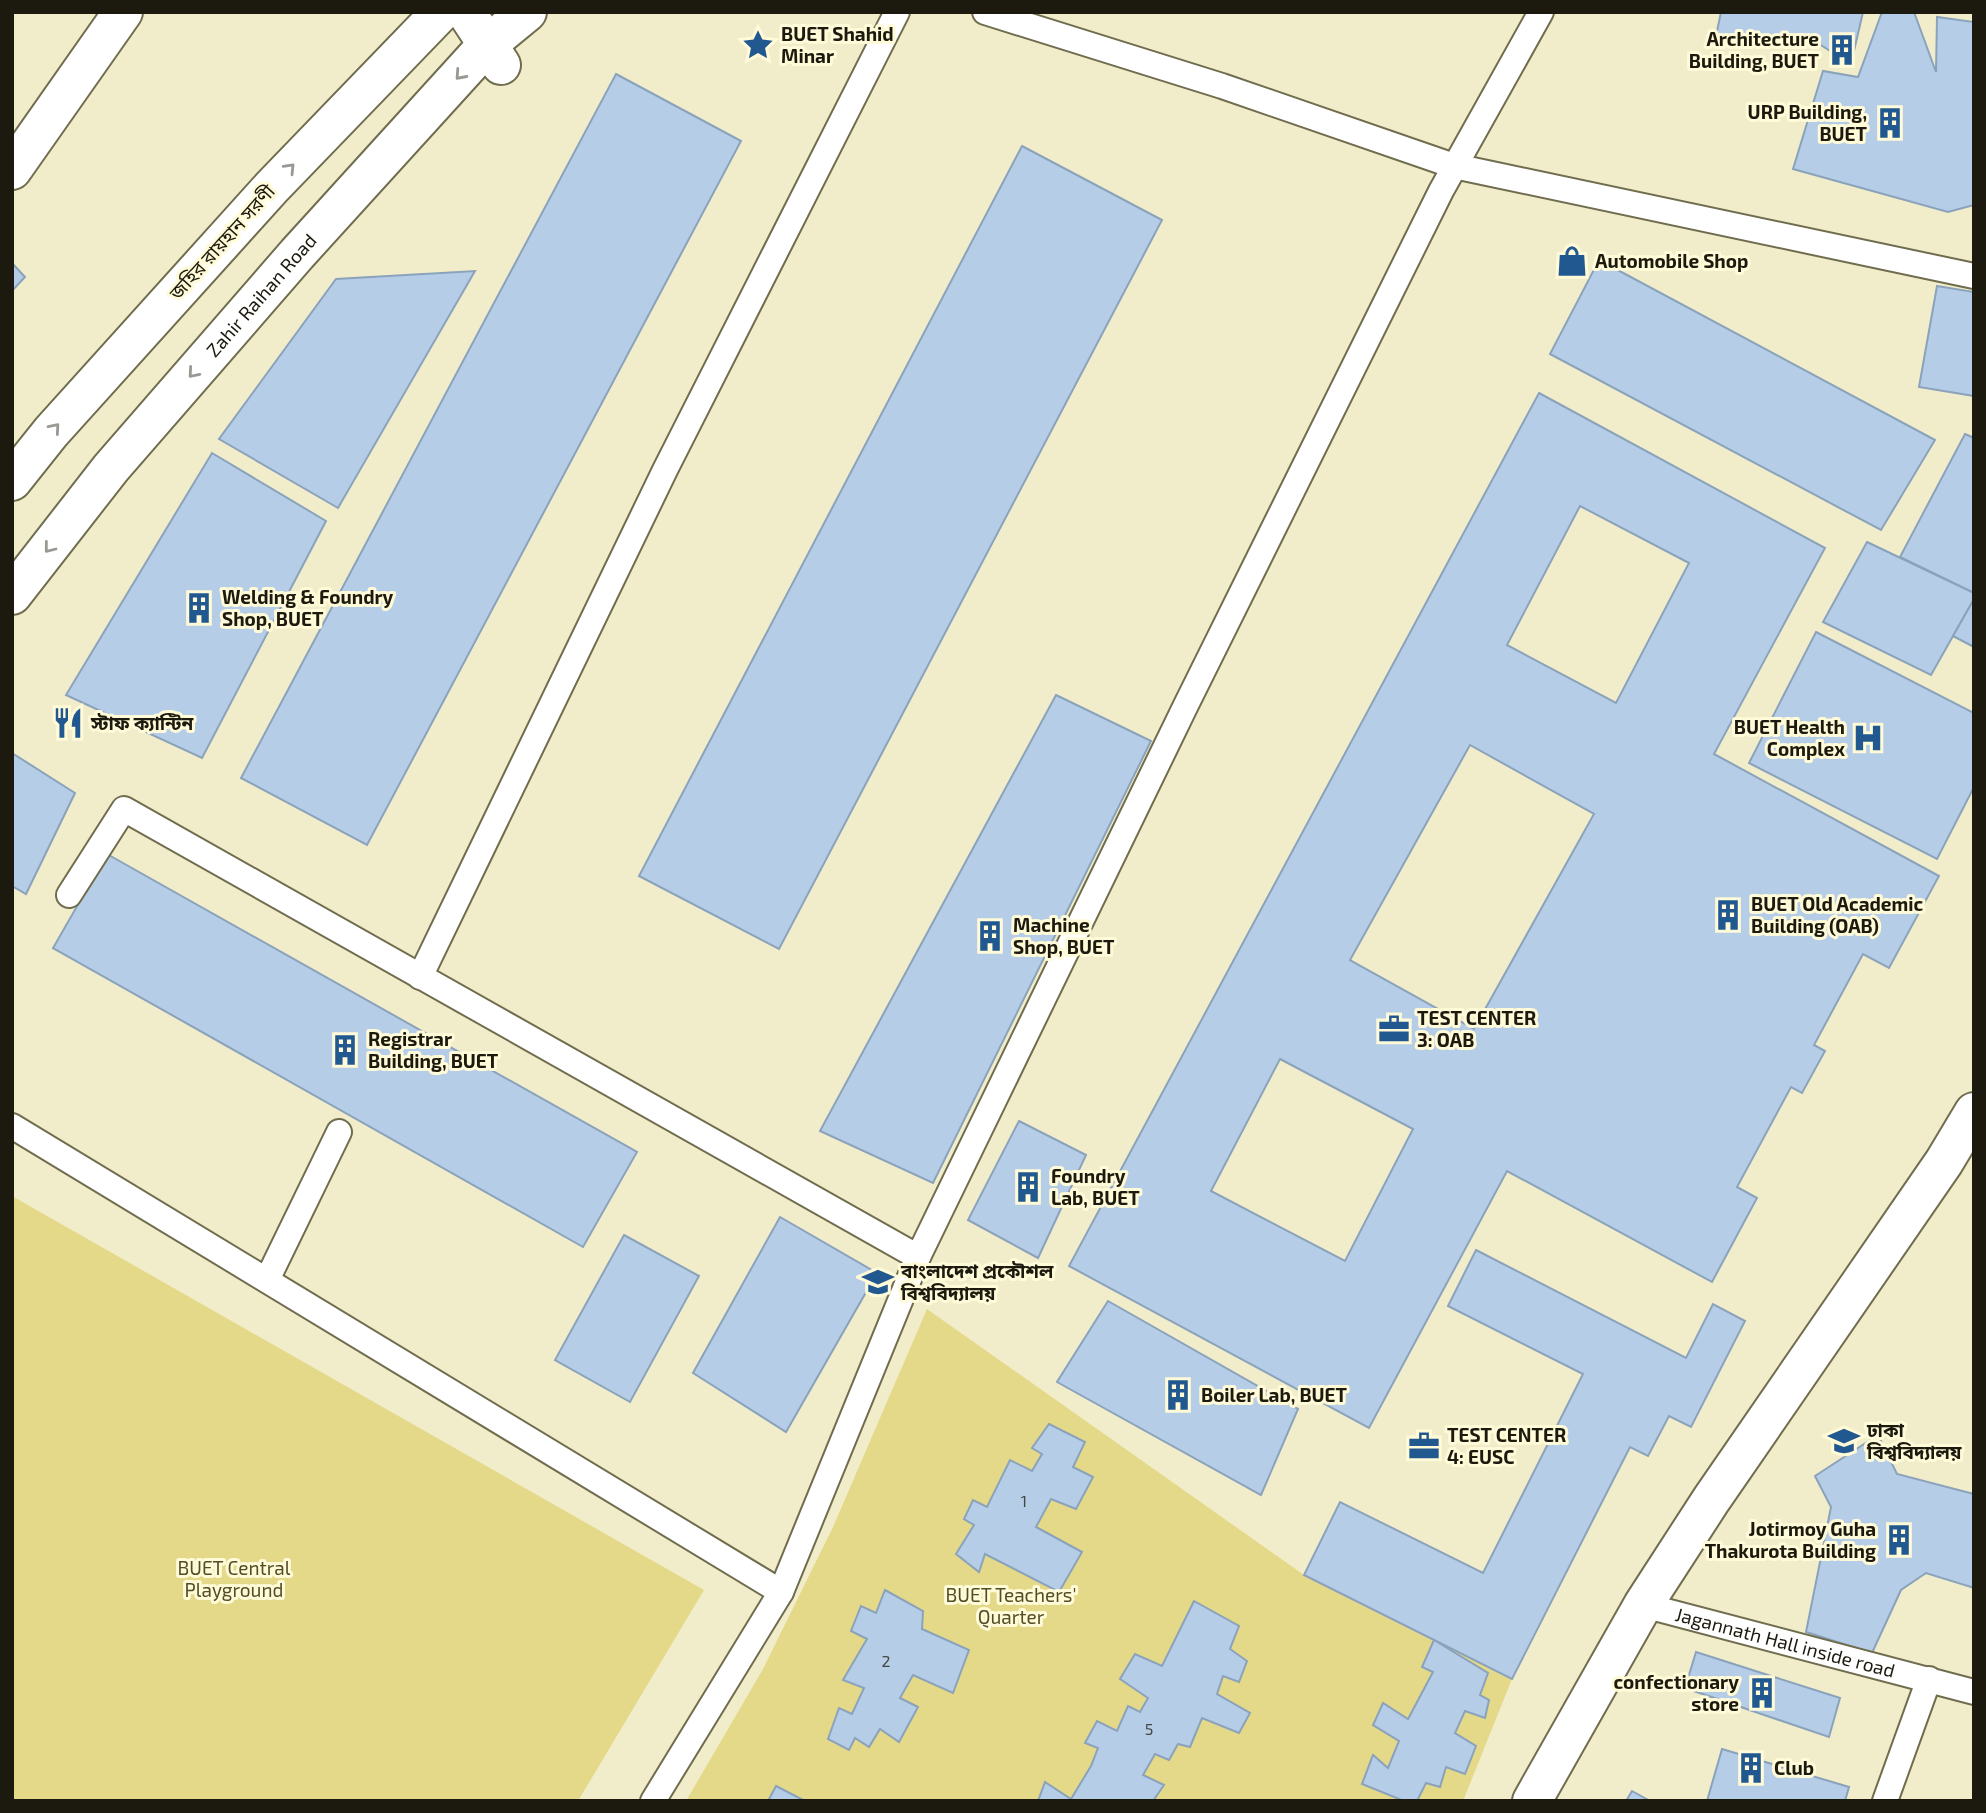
<svg xmlns="http://www.w3.org/2000/svg" width="1986" height="1813" font-family="'Exo 2','Noto Sans Bengali',sans-serif">
  <style>
    .green { fill: #e4d889 }
    .building { fill: #b6cde7; stroke: #8ba2bb; stroke-width: 2; fill-rule: evenodd }
    .lines { fill: none; stroke-linecap: round; stroke-linejoin: round }
    .service-casing { stroke: #706c4e; stroke-width: 28 }
    .minor-casing { stroke: #706c4e; stroke-width: 42 }
    .secondary-casing { stroke: #706c4e; stroke-width: 42 }
    .service { stroke: #fff; stroke-width: 24 }
    .minor { stroke: #fff; stroke-width: 38 }
    .secondary { stroke: #fff; stroke-width: 38 }
    .oneway { stroke: #999893 }
    .labels { text-anchor: middle; stroke-width: 6; stroke-linejoin: round; paint-order: stroke }
    .number-label { font-size: 16px; fill: #424744 }
    .poi-label { font-size: 19px; font-weight: bold; fill: #1c1a0e; stroke: #fffad8; text-anchor: start }
    .street-label { font-size: 19px; fill: #1c1a0e; stroke: #fffad8 }
    .park-label { font-size: 19px; fill: #524d23; stroke: #fffad8 }
  </style>
  <rect width="100%" height="100%" fill="#f1edcb"/>
  <g class="green">
    <polygon points="12,1196 704,1590 578,1801 12,1801"/>
    <polygon points="927,1309 1304,1575 1512,1679 1463,1801 686,1801 763,1669 833,1527"/>
  </g>
  <g class="building">
    <polygon points="1721,12 1863,12 1851,64 1803,34 1716,36"/>
    <polygon points="1882,12 1914,12 1936,72 1937,17 1974,22 1974,205 1948,212 1793,169 1823,71 1858,77"/>
    <polygon points="616,74 741,141 367,845 241,778"/>
    <polygon points="1022,146 1162,220 779,949 639,876"/>
    <polygon points="1599,260 1935,440 1881,530 1550,354"/>
    <polygon points="12,263 25,277 12,291"/>
    <polygon points="475,271 338,508 219,439 336,279"/>
    <polygon points="1937,286 1974,292 1974,396 1919,387"/>
    <path d="M 1539,393 L 1825,548 L 1714,754 L 1939,876 L 1889,968 L 1863,954 L 1814,1045 L 1825,1051 L 1802,1093 L 1791,1087 L 1737,1187 L 1757,1198 L 1712,1282 L 1507,1171 L 1369,1428 L 1069,1266 ZM 1580,506 L 1689,563 L 1616,703 L 1507,645 ZM 1470,745 L 1594,814 L 1474,1029 L 1350,960 ZM 1280,1059 L 1413,1129 L 1345,1261 L 1211,1191 Z"/>
    <polygon points="1965,434 1974,438 1974,593 1900,557"/>
    <polygon points="212,453 326,521 202,758 66,695"/>
    <polygon points="1867,542 1974,593 1974,599 1931,675 1823,622"/>
    <polygon points="1974,599 1974,647 1953,636"/>
    <polygon points="1816,632 1974,713 1974,787 1937,859 1749,763"/>
    <polygon points="1056,695 1151,741 933,1183 820,1131"/>
    <polygon points="12,753 75,793 26,894 12,886"/>
    <polygon points="107,854 637,1152 583,1247 53,948"/>
    <polygon points="1019,1121 1086,1155 1038,1258 968,1220"/>
    <polygon points="780,1217 877,1273 786,1432 693,1373"/>
    <polygon points="624,1235 699,1276 630,1402 555,1360"/>
    <polygon points="1476,1250 1686,1358 1713,1304 1745,1321 1691,1427 1669,1416 1648,1456 1630,1447 1512,1679 1304,1575 1340,1502 1483,1573 1583,1374 1448,1306"/>
    <polygon points="1108,1301 1298,1409 1261,1495 1057,1382"/>
    <polygon points="1049,1424 1085,1442 1073,1467 1093,1477 1076,1509 1051,1499 1036,1527 1082,1552 1059,1592 985,1554 979,1572 956,1554 974,1525 964,1519 973,1500 987,1507 1010,1460 1032,1471 1042,1454 1032,1448"/>
    <polygon points="1878,1435 1897,1474 1974,1494 1974,1588 1926,1573 1901,1590 1872,1653 1806,1632 1831,1507 1815,1476"/>
    <polygon points="885,1590 923,1611 922,1629 969,1650 953,1693 913,1675 900,1698 918,1707 899,1742 880,1729 869,1747 855,1738 849,1750 828,1739 839,1708 852,1714 864,1688 843,1680 867,1639 851,1631 861,1606 876,1613"/>
    <polygon points="1194,1601 1239,1626 1230,1649 1247,1661 1239,1682 1223,1676 1217,1694 1250,1713 1239,1733 1202,1718 1190,1747 1178,1744 1169,1760 1155,1754 1143,1775 1164,1785 1153,1801 1038,1801 1045,1782 1071,1799 1091,1766 1098,1748 1085,1743 1097,1721 1117,1731 1128,1706 1140,1712 1148,1698 1120,1679 1135,1654 1162,1666"/>
    <polygon points="1434,1640 1488,1673 1480,1695 1489,1700 1485,1718 1465,1711 1455,1733 1476,1746 1465,1774 1446,1767 1440,1787 1426,1783 1417,1801 1404,1801 1362,1784 1373,1755 1388,1768 1399,1741 1373,1725 1383,1703 1408,1719 1433,1672 1422,1667"/>
    <polygon points="1696,1652 1840,1698 1829,1737 1685,1688"/>
    <polygon points="1722,1749 1849,1787 1845,1801 1707,1801"/>
    <polygon points="776,1786 805,1801 768,1801"/>
    <polygon points="1632,1791 1650,1801 1626,1801"/>
  </g>
  <g class="lines">
    <defs>
      <g id="service">
        <polyline points="985,12 1222,86 1454,166 1974,276"/>
        <polyline points="69,895 124,809 918,1257"/>
        <polyline points="420,977 665,470 897,12"/>
        <polyline points="12,1126 781,1592"/>
        <polyline points="267,1280 339,1132"/>
        <path id="s1" d="M 1643,1605 L 1974,1692"/>
        <polyline points="653,1801 781,1592 918,1257 1185,707 1441,191 1541,12"/>
        <polyline points="1885,1801 1929,1679"/>
      </g>
      <g id="minor">
        <polyline points="466,12 501,65"/>
        <polyline points="12,170 123,12"/>
      </g>
      <g id="secondary">
        <polyline points="12,481 51,432 272,187 441,12"/>
        <path id="s2" d="M 12,595 L 111,468 L 297,254 L 487,45 L 527,12"/>
        <polyline points="1532,1801 1643,1605 1711,1500 1944,1162 1974,1112"/>
      </g>
    </defs>
    <use href="#service" class="service-casing"/>
    <use href="#minor" class="minor-casing"/>
    <use href="#secondary" class="secondary-casing"/>
    <use href="#service" class="service"/>
    <use href="#minor" class="minor"/>
    <use href="#secondary" class="secondary"/>
  </g>
  <defs><path id="oneway-chevron" d="M-2-3.5L2.5 0L-2 3.5" fill="none" stroke-width="1.6" stroke-linecap="round" stroke-linejoin="round" transform="scale(1.75)"/></defs>
  <g class="oneway">
    <use href="#oneway-chevron" transform="translate(460 75) rotate(132)"/>
    <use href="#oneway-chevron" transform="translate(290 168) rotate(-46)"/>
    <use href="#oneway-chevron" transform="translate(193 373) rotate(131)"/>
    <use href="#oneway-chevron" transform="translate(55 428) rotate(-49)"/>
    <use href="#oneway-chevron" transform="translate(49 548) rotate(128)"/>
  </g>
  <defs>
    <symbol id="sight-bare" viewBox="-9 -9 18 18"><path d="M0-6L1.8-2.2L6-1.7L2.9 1.2L3.7 5.4L0 3.3L-3.7 5.4L-2.9 1.2L-6-1.7L-1.8-2.2Z" fill="#225890" stroke="#fffad8" stroke-width="2.5" paint-order="stroke"/></symbol>
    <symbol id="building-bare" viewBox="-9 -9 18 18"><path d="M-4-6H4V6H1V3H-1V6H-4ZM-2.5-4.3h1.7v1.8h-1.7ZM.8-4.3h1.7v1.8H.8ZM-2.5-1h1.7V.8h-1.7ZM.8-1h1.7V.8H.8Z" fill="#225890" stroke="#fffad8" stroke-width="2.5" paint-order="stroke"/></symbol>
    <symbol id="shop-bare" viewBox="-9 -9 18 18"><path d="M-5-2.5h2.3a2.7 3.5 0 0 1 5.4 0H5L5.5 6h-11ZM-1.5-2.5h3a1.5 2.3 0 0 0-3 0Z" fill="#225890" stroke="#fffad8" stroke-width="2.5" paint-order="stroke"/></symbol>
    <symbol id="restaurant-bare" viewBox="-9 -9 18 18"><path d="M-5-6h1v4h1v-4h1v4h1v-4h1v5L-1.5 .5V6h-2V.5L-5-1ZM5-6V6H3V1.5H1.5Q1.5-4 5-6Z" fill="#225890" stroke="#fffad8" stroke-width="2.5" paint-order="stroke"/></symbol>
    <symbol id="hospital-bare" viewBox="-9 -9 18 18"><path d="M-5-5h3v3.5h4V-5h3V5h-3V1.5h-4V5h-3Z" fill="#225890" stroke="#fffad8" stroke-width="2.5" paint-order="stroke"/></symbol>
    <symbol id="office-bare" viewBox="-9 -9 18 18"><path d="M-6-3h4V-5.5h4V-3h4V5H-6ZM-1-4.5V-3h2v-1.5ZM-6 0V1H6V0Z" fill="#225890" stroke="#fffad8" stroke-width="2.5" paint-order="stroke"/></symbol>
    <symbol id="university-bare" viewBox="-9 -9 18 18"><path d="M0-5L7-2L0 1L-7-2ZM-4 1L0 2.5L4 1V4Q0 6-4 4Z" fill="#225890" stroke="#fffad8" stroke-width="2.5" paint-order="stroke"/></symbol>
  </defs>
  <g fill-rule="evenodd">
    <use href="#sight-bare" x="736" y="23" width="44" height="44"/>
    <use href="#building-bare" x="1820" y="28" width="44" height="44"/>
    <use href="#building-bare" x="1868" y="101" width="44" height="44"/>
    <use href="#shop-bare" x="1550" y="239" width="44" height="44"/>
    <use href="#building-bare" x="177" y="586" width="44" height="44"/>
    <use href="#restaurant-bare" x="46" y="701" width="44" height="44"/>
    <use href="#hospital-bare" x="1846" y="716" width="44" height="44"/>
    <use href="#building-bare" x="1706" y="893" width="44" height="44"/>
    <use href="#building-bare" x="968" y="914" width="44" height="44"/>
    <use href="#office-bare" x="1372" y="1007" width="44" height="44"/>
    <use href="#building-bare" x="323" y="1028" width="44" height="44"/>
    <use href="#building-bare" x="1006" y="1165" width="44" height="44"/>
    <use href="#university-bare" x="856" y="1260" width="44" height="44"/>
    <use href="#building-bare" x="1156" y="1373" width="44" height="44"/>
    <use href="#university-bare" x="1822" y="1419" width="44" height="44"/>
    <use href="#office-bare" x="1402" y="1424" width="44" height="44"/>
    <use href="#building-bare" x="1877" y="1518" width="44" height="44"/>
    <use href="#building-bare" x="1740" y="1671" width="44" height="44"/>
    <use href="#building-bare" x="1729" y="1746" width="44" height="44"/>
  </g>
  <g class="labels">
    <g class="number-label">
      <text x="1024" y="1507">1</text>
      <text x="886" y="1667">2</text>
      <text x="1149" y="1735">5</text>
    </g>
    <g class="poi-label">
      <text x="781" y="41">BUET Shahid<tspan x="781" dy="22">Minar</tspan></text>
      <text x="1819" y="46" text-anchor="end">Architecture<tspan x="1819" dy="22">Building, BUET</tspan></text>
      <text x="1867" y="119" text-anchor="end">URP Building,<tspan x="1867" dy="22">BUET</tspan></text>
      <text x="1595" y="268">Automobile Shop</text>
      <text x="222" y="604">Welding &amp; Foundry<tspan x="222" dy="22">Shop, BUET</tspan></text>
      <text x="91" y="730">স্টাফ ক্যান্টিন</text>
      <text x="1845" y="734" text-anchor="end">BUET Health<tspan x="1845" dy="22">Complex</tspan></text>
      <text x="1751" y="911">BUET Old Academic<tspan x="1751" dy="22">Building (OAB)</tspan></text>
      <text x="1013" y="932">Machine<tspan x="1013" dy="22">Shop, BUET</tspan></text>
      <text x="1417" y="1025">TEST CENTER<tspan x="1417" dy="22">3: OAB</tspan></text>
      <text x="368" y="1046">Registrar<tspan x="368" dy="22">Building, BUET</tspan></text>
      <text x="1051" y="1183">Foundry<tspan x="1051" dy="22">Lab, BUET</tspan></text>
      <text x="901" y="1278">বাংলাদেশ প্রকৌশল<tspan x="901" dy="22">বিশ্ববিদ্যালয়</tspan></text>
      <text x="1201" y="1402">Boiler Lab, BUET</text>
      <text x="1867" y="1437">ঢাকা<tspan x="1867" dy="22">বিশ্ববিদ্যালয়</tspan></text>
      <text x="1447" y="1442">TEST CENTER<tspan x="1447" dy="22">4: EUSC</tspan></text>
      <text x="1876" y="1536" text-anchor="end">Jotirmoy Guha<tspan x="1876" dy="22">Thakurota Building</tspan></text>
      <text x="1739" y="1689" text-anchor="end">confectionary<tspan x="1739" dy="22">store</tspan></text>
      <text x="1774" y="1775">Club</text>
    </g>
    <g class="street-label">
      <text transform="translate(222 242) rotate(-48)" y="7">জহির রায়হান সরণী</text>
      <text dy="7" stroke="none"><textPath href="#s2" startOffset="390">Zahir Raihan Road</textPath></text>
      <text dy="7" stroke="none"><textPath href="#s1" startOffset="147">Jagannath Hall inside road</textPath></text>
    </g>
    <g class="park-label">
      <text x="234" y="1575">BUET Central<tspan x="234" dy="22">Playground</tspan></text>
      <text x="1011" y="1602">BUET Teachers'<tspan x="1011" dy="22">Quarter</tspan></text>
    </g>
  </g>
  <rect width="1986" height="1813" fill="none" stroke="#1c1a0e" stroke-width="28"/>
</svg>
